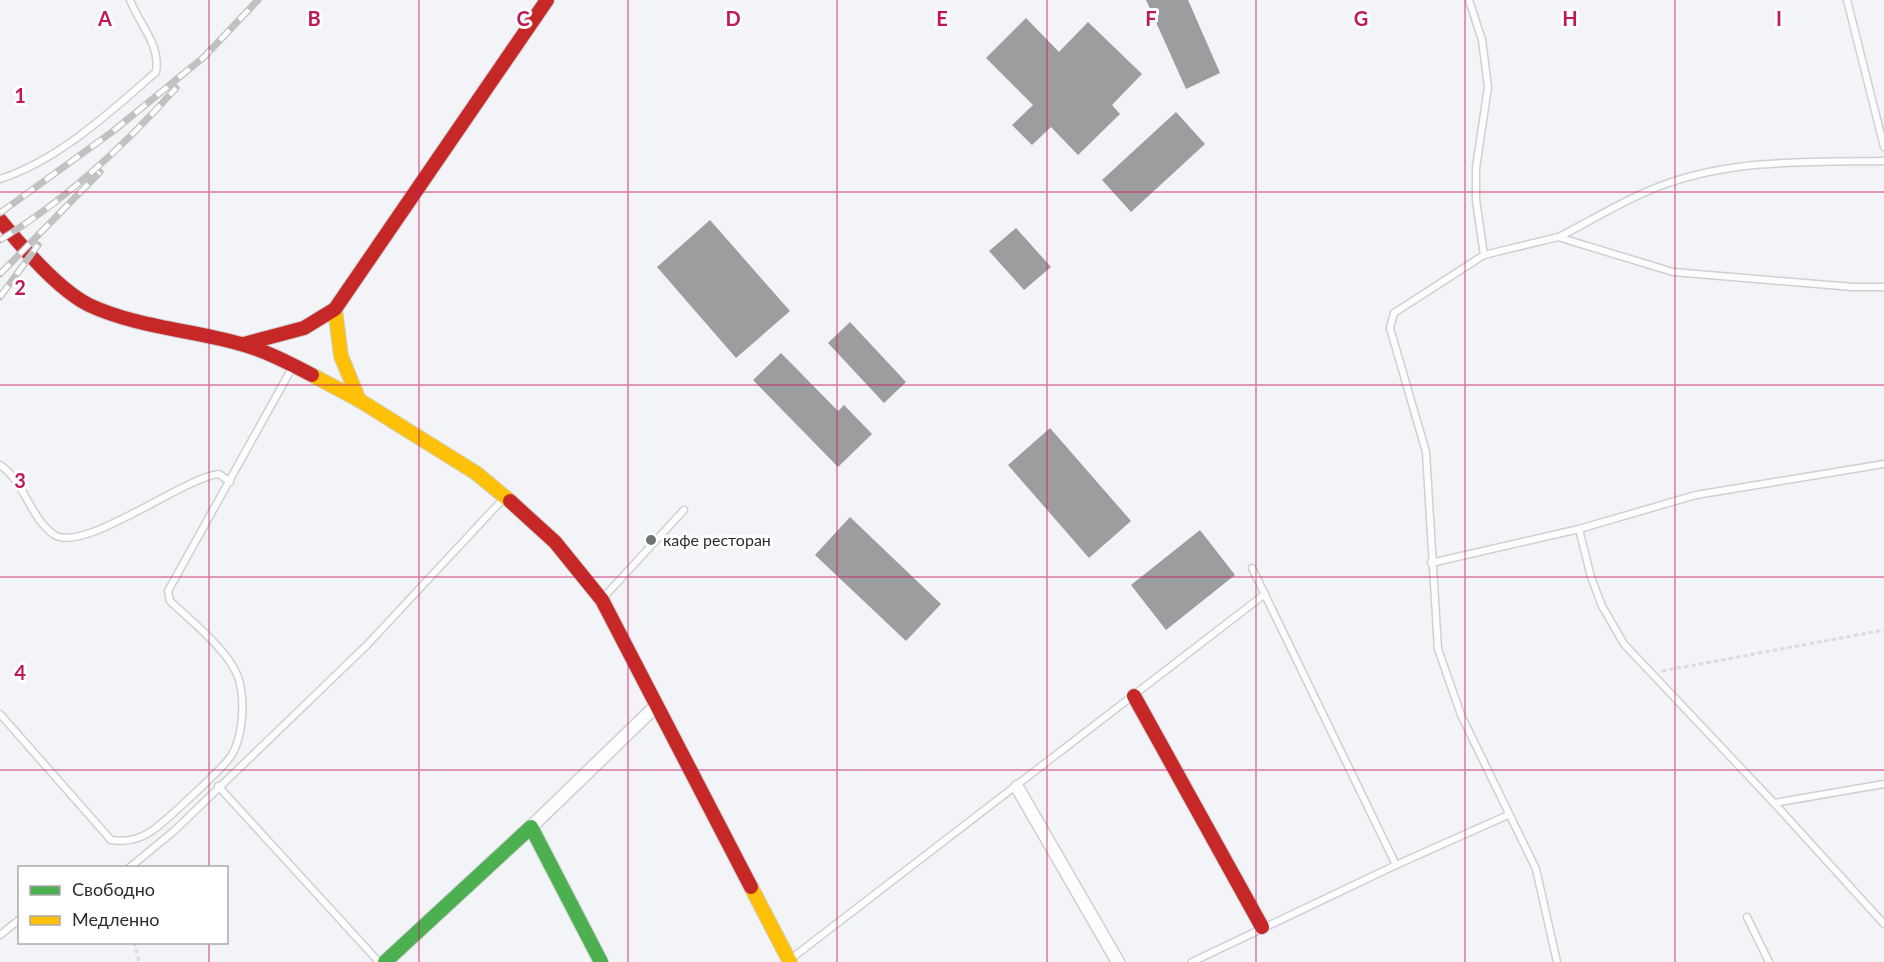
<svg xmlns="http://www.w3.org/2000/svg" width="1884" height="962" font-family="Lato,sans-serif">
  <style>
    .building { fill: #9c9d9e }
    .lines { fill: none; stroke-linecap: round; stroke-linejoin: round }
    .lane-casing { stroke: #cfd0d2; stroke-width: 9 }
    .street-casing { stroke: #cfd0d2; stroke-width: 15 }
    .fast-casing { stroke: #cfd0d2; stroke-width: 16 }
    .slow-casing { stroke: #cfd0d2; stroke-width: 16 }
    .jam-casing { stroke: #cfd0d2; stroke-width: 16 }
    .path { stroke: #dcdcdd; stroke-width: 3; stroke-dasharray: 4.5 3; stroke-linecap: butt }
    .lane { stroke: #fdfdfe; stroke-width: 6 }
    .street { stroke: #fdfdfe; stroke-width: 12 }
    .fast { stroke: #4caf50; stroke-width: 14 }
    .slow { stroke: #ffc107; stroke-width: 14 }
    .jam { stroke: #c62828; stroke-width: 14 }
    .rail-casing { stroke: #c1c1c1; stroke-width: 7 }
    .rail { stroke: #fff; stroke-width: 4.5; stroke-dasharray: 14; stroke-linecap: butt }
    .grid { fill: none; stroke: #c2185b; stroke-width: 1.5; stroke-opacity: 0.55 }
    .poi-dot { fill: #717274; stroke: #fff; stroke-width: 2 }
    .labels { text-anchor: middle; stroke-width: 6; stroke-linejoin: round; paint-order: stroke }
    .poi-label { font-size: 16px; fill: #2b2c2e; stroke: #fff; text-anchor: start }
    .grid-label { font-size: 20px; text-anchor: middle; font-weight: bold; fill: #c2185b; stroke: #fff; stroke-width: 6; stroke-linejoin: round; paint-order: stroke }
  </style>
  <rect width="100%" height="100%" fill="#f2f4f7"/>
  <g class="building">
    <polygon points="1146,0 1188,0 1220,73 1186,89"/>
    <polygon points="1026,18 1059,52 1088,22 1142,74 1112,105 1120,114 1078,155 1051,127 1032,145 1012,125 1033,105 986,58"/>
    <polygon points="1176,112 1205,144 1131,212 1102,180"/>
    <polygon points="710,220 790,311 736,358 657,267"/>
    <polygon points="1016,228 1051,267 1024,290 989,251"/>
    <polygon points="850,322 906,382 884,403 828,343"/>
    <polygon points="781,353 838,411 844,405 872,434 838,467 753,380"/>
    <polygon points="1050,428 1131,521 1089,558 1008,465"/>
    <polygon points="850,517 941,604 906,641 815,555"/>
    <polygon points="1200,530 1235,575 1166,630 1131,585"/>
  </g>
  <g class="lines">
    <defs>
      <g id="lane">
        <polyline points="1469,0 1482,40 1488,87 1476,168 1476,200 1484,255 1394,313 1390,328 1426,452 1438,649 1461,715 1536,869 1557,962"/>
        <polyline points="1847,0 1884,147"/>
        <path d="M 0,179 C 59,160 110,112 156,72 C 161,45 139,24 130,0"/>
        <path d="M 1559,237 C 1594,219 1629,197 1666,184 C 1736,159 1811,162 1884,161"/>
        <polyline points="1484,255 1558,237 1673,272 1853,287 1884,287"/>
        <path d="M 0,465 C 25,482 29,516 53,534 C 81,556 184,477 219,474 L 230,482"/>
        <polyline points="1579,529 1591,577 1602,606 1624,644 1774,803 1884,784"/>
        <polyline points="1431,563 1579,529 1696,495 1884,464"/>
        <polyline points="1252,568 1396,865"/>
        <polyline points="604,597 684,510"/>
        <path d="M 0,714 L 111,840 C 125,842 138,840 150,832 C 162,825 224,767 231,756 C 243,738 245,701 239,680 C 231,652 191,621 170,601 L 168,591 L 292,368"/>
        <polyline points="218,786 379,962"/>
        <polyline points="1774,803 1884,924"/>
        <polyline points="129,868 174,831 367,645 504,498"/>
        <polyline points="1747,917 1769,962"/>
        <polyline points="0,935 20,919"/>
        <polyline points="792,958 1265,594"/>
        <polyline points="1192,962 1396,865 1508,815"/>
      </g>
      <g id="street">
        <polyline points="1017,787 1118,962"/>
        <polyline points="531,827 657,705"/>
      </g>
      <polyline id="fast" points="385,962 531,827 601,962"/>
      <g id="slow">
        <polyline points="335,309 341,356 359,400"/>
        <polyline points="312,375 359,400 476,473 510,501"/>
        <polyline points="751,887 790,962"/>
      </g>
      <g id="jam">
        <path d="M 0,220 C 21,246 59,290 89,305 C 136,327 192,330 241,344 C 266,351 289,363 312,375"/>
        <polyline points="244,344 304,328 335,309 547,0"/>
        <polyline points="510,501 555,542 602,600 751,887"/>
        <polyline points="1134,696 1262,927"/>
      </g>
    </defs>
    <use href="#lane" class="lane-casing"/>
    <use href="#street" class="street-casing"/>
    <use href="#fast" class="fast-casing"/>
    <use href="#slow" class="slow-casing"/>
    <use href="#jam" class="jam-casing"/>
    <g class="path">
      <polyline points="1662,671 1884,630"/>
      <polyline points="134,942 139,962"/>
    </g>
    <use href="#lane" class="lane"/>
    <use href="#street" class="street"/>
    <use href="#fast" class="fast"/>
    <use href="#slow" class="slow"/>
    <use href="#jam" class="jam"/>
    <defs>
      <g id="rail">
        <polyline points="0,213 112,132 204,57 258,0"/>
        <path d="M 0,240 C 66,200 125,145 176,88"/>
        <polyline points="0,274 100,172"/>
        <polyline points="0,297 38,245"/>
      </g>
    </defs>
    <use href="#rail" class="rail-casing"/>
    <use href="#rail" class="rail"/>
  </g>
  <path class="grid" d="M 209,0 L 209,868M 419,0 L 419,962M 628,0 L 628,962M 837,0 L 837,962M 1047,0 L 1047,962M 1256,0 L 1256,962M 1465,0 L 1465,962M 1675,0 L 1675,962M 0,192 L 1884,192M 0,385 L 1884,385M 0,577 L 1884,577M 0,770 L 1884,770M 209,942 L 209,962"/>
  <circle class="poi-dot" cx="651" cy="540" r="6"/>
  <g class="labels">
    <g class="poi-label">
      <text x="663" y="546">кафе ресторан</text>
    </g>
  </g>
  <g class="grid-label">
    <text x="105" y="26">A</text>
    <text x="314" y="26">B</text>
    <text x="523" y="26">C</text>
    <text x="733" y="26">D</text>
    <text x="942" y="26">E</text>
    <text x="1151" y="26">F</text>
    <text x="1361" y="26">G</text>
    <text x="1570" y="26">H</text>
    <text x="1779" y="26">I</text>
    <text x="20" y="103">1</text>
    <text x="20" y="295">2</text>
    <text x="20" y="488">3</text>
    <text x="20" y="680">4</text>
  </g>
  <rect x="18" y="866" width="210" height="78" fill="#ffffff" stroke="#aaabab" stroke-width="1.5"/>
  <rect x="30" y="886" width="30" height="9" fill="#4caf50" stroke="#aaabab" stroke-width="1.5"/>
  <text x="72" y="896" font-size="18" fill="#2b2c2e">Свободно</text>
  <rect x="30" y="916" width="30" height="9" fill="#ffc107" stroke="#aaabab" stroke-width="1.5"/>
  <text x="72" y="926" font-size="18" fill="#2b2c2e">Медленно</text>
</svg>
